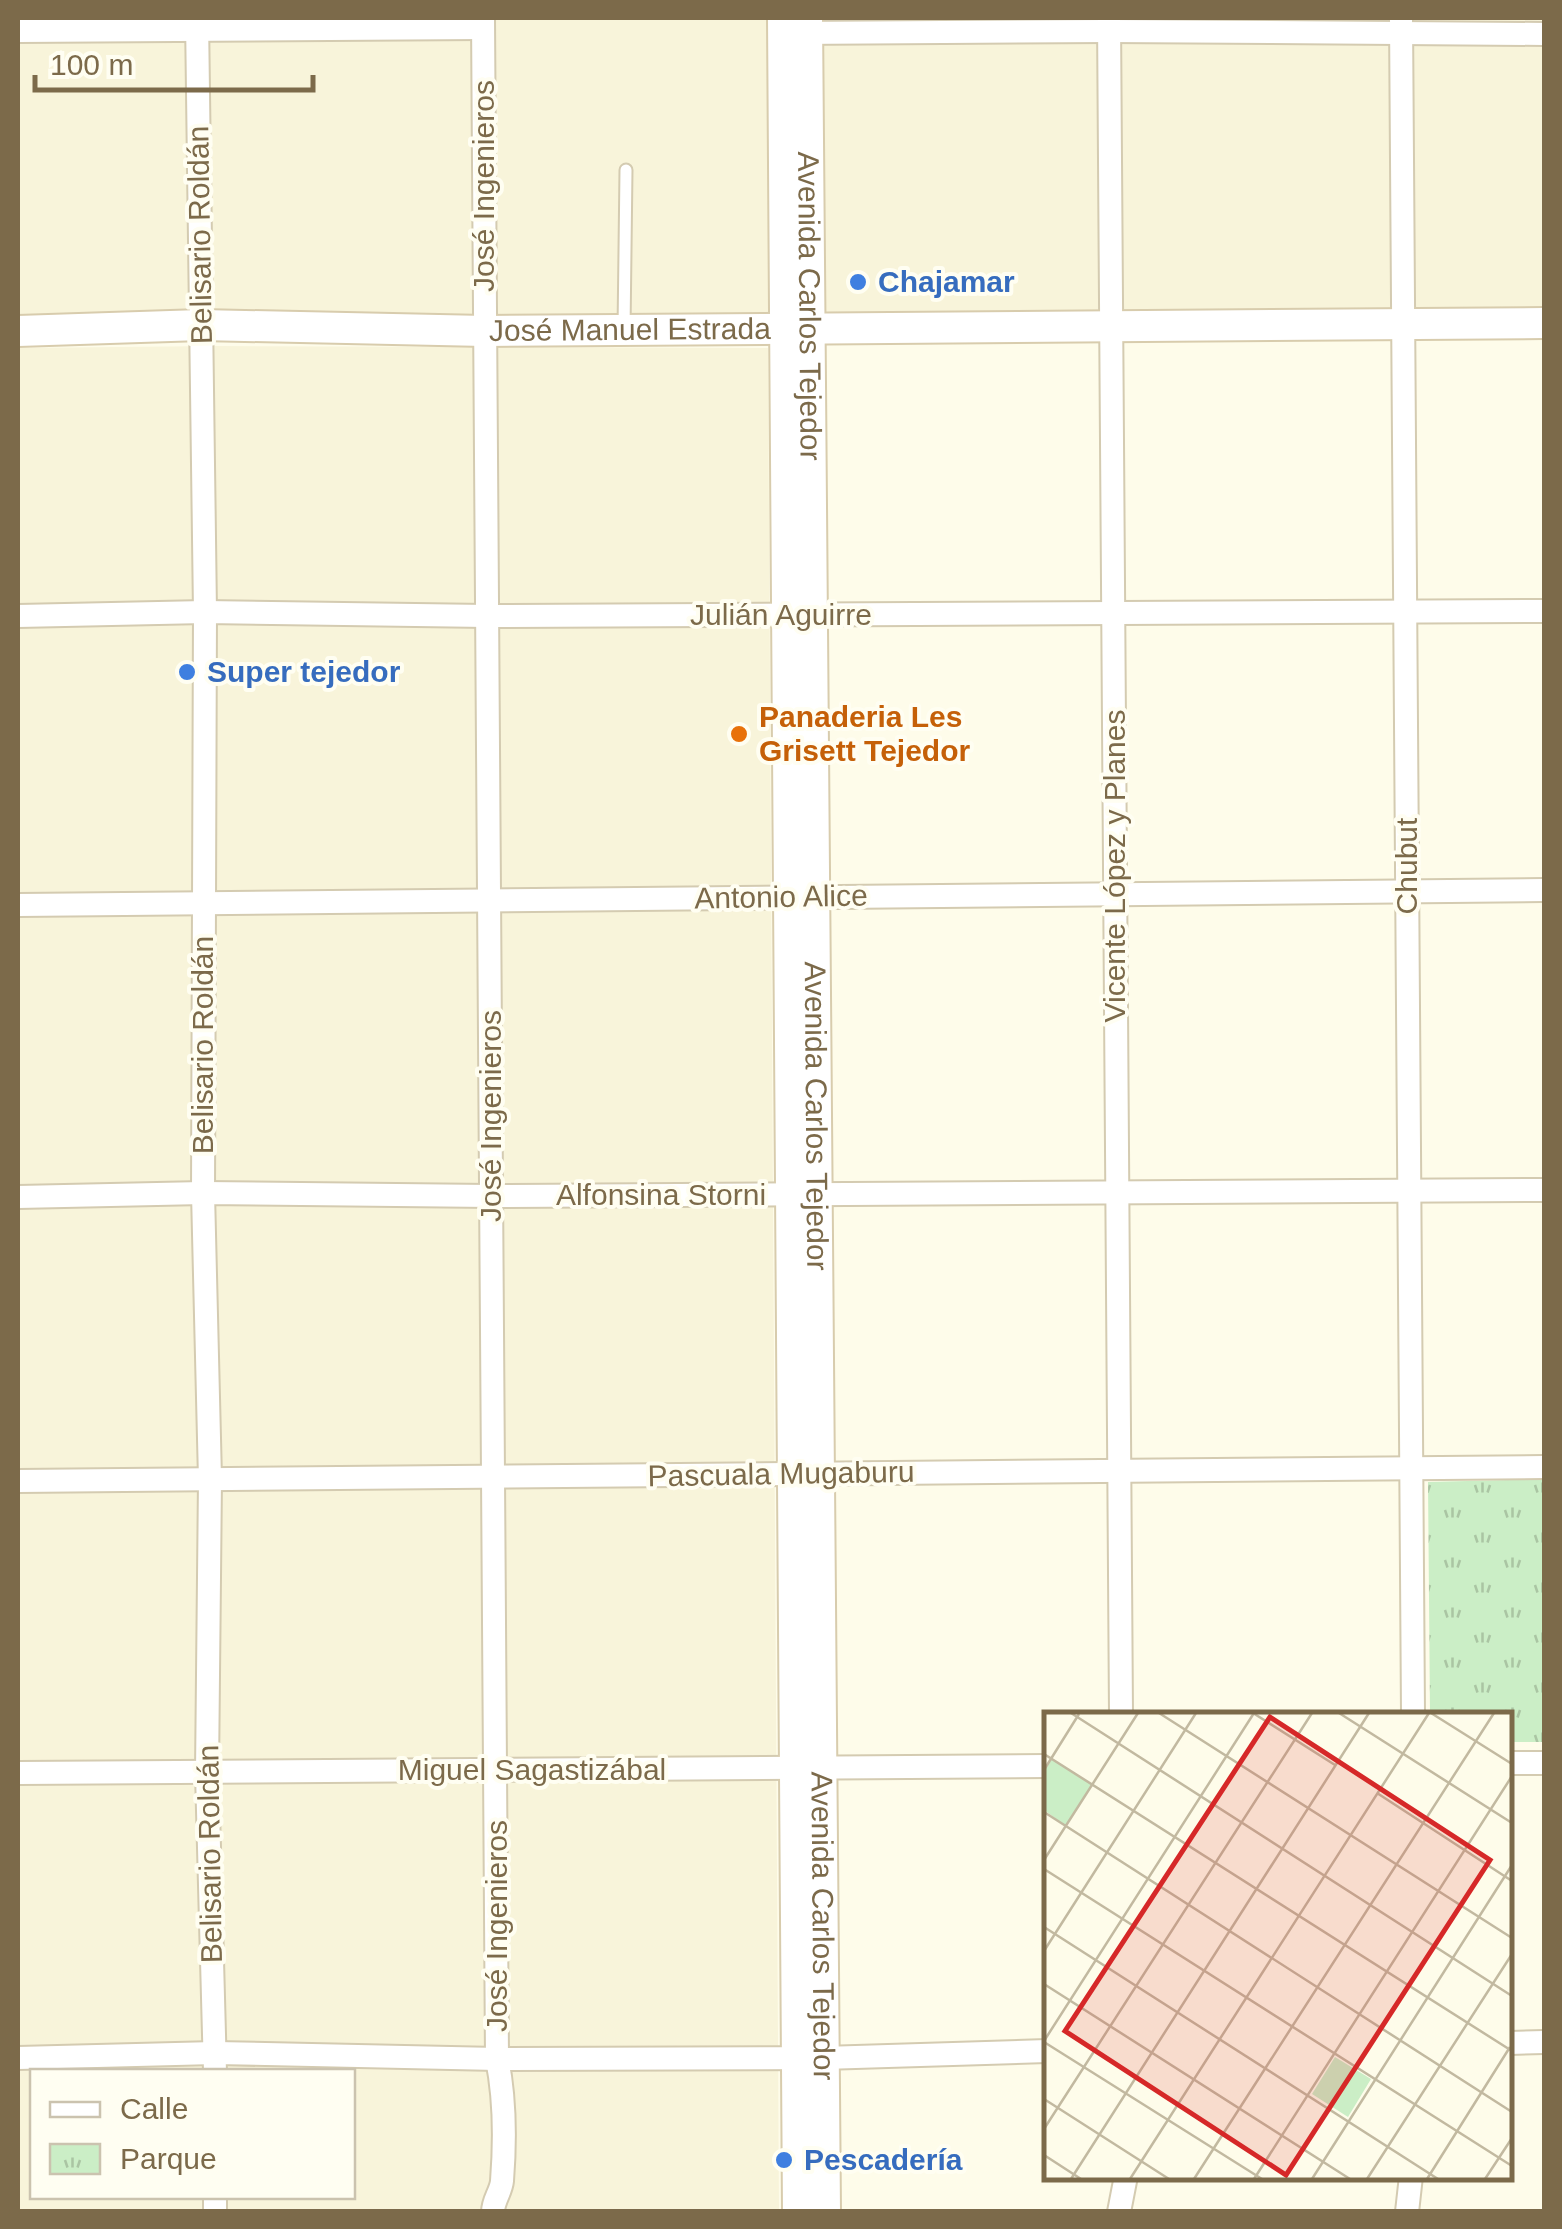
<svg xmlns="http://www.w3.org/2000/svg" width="1562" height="2229" font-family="Helvetica,sans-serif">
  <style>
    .residential { fill: #f8f4da; fill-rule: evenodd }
    .park { fill: url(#park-tufts) }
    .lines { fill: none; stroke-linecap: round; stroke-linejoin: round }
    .lane-casing { stroke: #d4cbb1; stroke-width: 15 }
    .street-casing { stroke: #d4cbb1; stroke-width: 26 }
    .secondary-casing { stroke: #d8ccad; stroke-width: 34 }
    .lane { stroke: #fff; stroke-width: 11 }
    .street { stroke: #fff; stroke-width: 22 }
    .secondary { stroke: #fff; stroke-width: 30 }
    .shop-dot { fill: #3f7fe0; stroke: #fffef2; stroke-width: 4 }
    .food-dot { fill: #e8710a; stroke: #fffef2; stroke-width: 4 }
    .labels { text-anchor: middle; stroke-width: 8; stroke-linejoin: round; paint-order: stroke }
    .street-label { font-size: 30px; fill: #7c6a4a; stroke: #fffef2 }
    .shop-label { font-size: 30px; font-weight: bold; fill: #366cbe; stroke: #fffef2; text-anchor: start }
    .food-label { font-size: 30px; font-weight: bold; fill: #c56008; stroke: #fffef2; text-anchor: start }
    .inset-road { fill: none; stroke: #c2b9a0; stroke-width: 2.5 }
    .view { fill: #d62828; fill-opacity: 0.15; stroke: #d62828; stroke-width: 5 }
    .inset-edge { fill: none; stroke: #7c6a4a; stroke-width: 5 }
  </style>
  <defs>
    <pattern id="park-tufts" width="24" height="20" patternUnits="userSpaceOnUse" patternTransform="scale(2.5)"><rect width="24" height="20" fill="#cbeec6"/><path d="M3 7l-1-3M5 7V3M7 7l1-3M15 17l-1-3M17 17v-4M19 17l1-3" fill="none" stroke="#aac5a3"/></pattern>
  </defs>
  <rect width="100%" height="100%" fill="#fefcea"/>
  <g class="residential">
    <polygon points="18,18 774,18 778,321 18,327"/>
    <polygon points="821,18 1544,18 1544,309 825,315"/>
    <path d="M 217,346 L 768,348 L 779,2211 L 18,2211 L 18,348 ZM 32,2072 L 352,2072 L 352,2196 L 32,2196 Z"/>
  </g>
  <polygon class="park" points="1544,1479 1544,1742 1510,1742 1510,1714 1430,1714 1428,1482"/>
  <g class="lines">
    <defs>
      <polyline id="lane" points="624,330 626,170"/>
      <g id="street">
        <polyline points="197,18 205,612 203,1193 210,1479 207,1773 215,2072"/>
        <path d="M 483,18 L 497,2059 C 505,2098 505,2142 502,2181 C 501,2192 493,2200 493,2212"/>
        <polyline points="1109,18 1121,1714"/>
        <polyline points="1401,18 1413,1714"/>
        <polyline points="18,31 483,28"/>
        <polyline points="793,33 1109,31 1544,34"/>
        <polyline points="18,616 205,612 487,616 1544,611"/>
        <polyline points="18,905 1544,890"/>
        <polyline points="18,1197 203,1193 491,1196 1544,1190"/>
        <polyline points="18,1481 1544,1467"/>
        <polyline points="1510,1763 1544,1763"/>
        <polyline points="18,1773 1047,1766"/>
        <polyline points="1510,2043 1544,2042"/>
        <polyline points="18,2058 215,2053 497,2059 823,2058 1047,2051"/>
        <polyline points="215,2196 215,2212"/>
        <polyline points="1119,2212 1126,2176"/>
        <polyline points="1407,2212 1411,2176"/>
      </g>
      <g id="secondary">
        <polyline points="783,18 798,2212"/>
        <path id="s1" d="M 807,18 L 825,2212"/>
        <path id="s2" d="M 18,331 L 201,325 L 485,331 L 1544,323"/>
      </g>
    </defs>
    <use href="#lane" class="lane-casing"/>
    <use href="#street" class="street-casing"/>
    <use href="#secondary" class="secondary-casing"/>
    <use href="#lane" class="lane"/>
    <use href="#street" class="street"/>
    <use href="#secondary" class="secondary"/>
  </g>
  <g class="shop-dot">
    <circle cx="858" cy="282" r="10"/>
    <circle cx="187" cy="672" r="10"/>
    <circle cx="784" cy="2160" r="10"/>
  </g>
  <circle class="food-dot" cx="739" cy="734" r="10"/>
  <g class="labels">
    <g class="street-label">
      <text transform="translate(484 186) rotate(-90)" y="10">José Ingenieros</text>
      <text transform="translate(200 235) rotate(-91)" y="10">Belisario Roldán</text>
      <text dy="10" stroke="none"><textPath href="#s1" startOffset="288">Avenida Carlos Tejedor</textPath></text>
      <text dy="10" stroke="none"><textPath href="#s2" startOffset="612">José Manuel Estrada</textPath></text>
      <text x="781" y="625">Julián Aguirre</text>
      <text transform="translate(1115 866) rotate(-90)" y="10">Vicente López y Planes</text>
      <text transform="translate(1407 866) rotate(-90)" y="10">Chubut</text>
      <text transform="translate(781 897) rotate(-1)" y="10">Antonio Alice</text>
      <text transform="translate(203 1045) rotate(-90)" y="10">Belisario Roldán</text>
      <text dy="10" stroke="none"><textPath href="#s1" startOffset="1098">Avenida Carlos Tejedor</textPath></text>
      <text transform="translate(491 1116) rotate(-90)" y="10">José Ingenieros</text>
      <text x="661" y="1205">Alfonsina Storni</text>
      <text transform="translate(781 1474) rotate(-1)" y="10">Pascuala Mugaburu</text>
      <text x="532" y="1780">Miguel Sagastizábal</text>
      <text transform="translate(210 1854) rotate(-91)" y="10">Belisario Roldán</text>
      <text dy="10" stroke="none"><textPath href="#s1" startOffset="1908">Avenida Carlos Tejedor</textPath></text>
      <text transform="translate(497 1926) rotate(-90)" y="10">José Ingenieros</text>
    </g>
    <g class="shop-label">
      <text x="878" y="292">Chajamar</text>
      <text x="207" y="682">Super tejedor</text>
      <text x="804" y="2170">Pescadería</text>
    </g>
    <g class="food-label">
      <text x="759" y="727">Panaderia Les<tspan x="759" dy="34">Grisett Tejedor</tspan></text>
    </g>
  </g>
  <g transform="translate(1044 1712)">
    <rect width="468" height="468" fill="#fefcea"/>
    <path d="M 8,47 L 48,72 L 22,114 L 0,98 L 0,60 ZM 291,345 L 327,367 L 304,405 L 268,382 Z" fill="#cbeec6"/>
    <path class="inset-road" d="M 27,1 L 468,284M 115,1 L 468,226M 209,1 L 291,53M 295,1 L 468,111M 387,1 L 468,52M 0,42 L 468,339M 0,58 L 35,2M 333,81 L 468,169M 0,100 L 468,400M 0,148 L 94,1M 0,157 L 468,454M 0,215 L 394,467M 0,239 L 152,1M 0,272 L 306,467M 0,329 L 210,1M 0,330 L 218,467M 0,387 L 125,467M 0,417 L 268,1M 0,443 L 37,467M 27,467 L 325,1M 86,467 L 385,1M 150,467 L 450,1M 210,467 L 468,64M 268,467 L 468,153M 323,467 L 468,242M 383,467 L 466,335M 441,467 L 468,426"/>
    <path class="view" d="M 226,5 L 446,148 L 242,463 L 21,319 Z"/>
    <rect width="468" height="468" class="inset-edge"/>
  </g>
  <rect width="1562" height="2229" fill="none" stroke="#7c6a4a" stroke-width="40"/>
  <rect x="30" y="2069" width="325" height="130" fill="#fffef2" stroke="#cbc3af" stroke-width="2.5"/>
  <rect x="50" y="2102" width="50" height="15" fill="#ffffff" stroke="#cbc3af" stroke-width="2.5"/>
  <text x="120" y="2119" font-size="30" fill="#7c6a4a">Calle</text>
  <rect x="50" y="2144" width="50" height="30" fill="url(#park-tufts)" stroke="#cbc3af" stroke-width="2.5"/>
  <text x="120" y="2169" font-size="30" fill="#7c6a4a">Parque</text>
  <path d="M35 75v15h278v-15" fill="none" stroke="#7c6a4a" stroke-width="5"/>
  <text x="50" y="75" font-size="30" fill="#7c6a4a" stroke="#fffef2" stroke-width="8" paint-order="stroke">100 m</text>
</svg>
